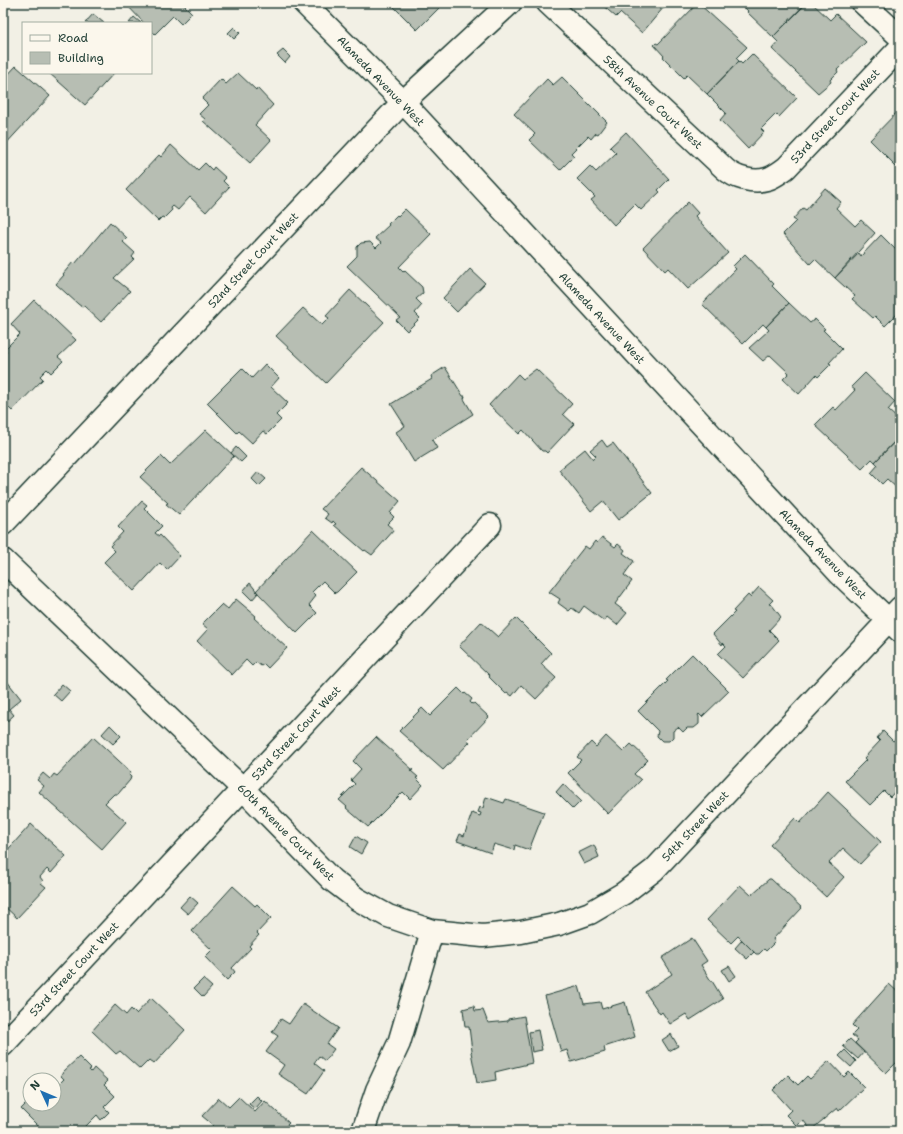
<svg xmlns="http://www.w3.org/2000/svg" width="903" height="1134" viewBox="0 0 903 1134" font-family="'Shantell Sans',sans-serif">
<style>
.building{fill:#b7beb3;stroke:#1f3d34}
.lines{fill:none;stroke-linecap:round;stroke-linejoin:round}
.street-casing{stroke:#1f3d34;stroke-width:25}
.secondary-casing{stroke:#1f3d34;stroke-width:25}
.street{stroke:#fbf7ec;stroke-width:22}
.secondary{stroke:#fbf7ec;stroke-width:22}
.labels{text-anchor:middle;stroke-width:4;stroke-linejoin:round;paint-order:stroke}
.street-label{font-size:11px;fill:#1f3d34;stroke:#fbf7ec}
</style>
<rect width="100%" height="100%" fill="#f2f0e5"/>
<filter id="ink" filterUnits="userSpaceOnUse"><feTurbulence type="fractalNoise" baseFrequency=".025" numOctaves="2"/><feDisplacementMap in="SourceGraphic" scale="8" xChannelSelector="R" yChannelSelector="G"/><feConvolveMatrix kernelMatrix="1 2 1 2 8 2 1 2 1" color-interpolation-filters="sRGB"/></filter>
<g filter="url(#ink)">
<path class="building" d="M 125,3 L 186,3 L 184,5 L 192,13 L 181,24 L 173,16 L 155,34 L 151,30 L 151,23 L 144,23 Z
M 390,3 L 444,3 L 417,30 Z
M 600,3 L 662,3 L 661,4 L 664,7 L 642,33 L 620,13 L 616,17 Z
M 698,3 L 747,47 L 736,58 L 739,61 L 707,94 L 687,75 L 684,78 L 663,57 L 664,56 L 654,45 L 656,43 L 658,44 Z
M 740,3 L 801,3 L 804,6 L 773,37 L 747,12 L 748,11 Z
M 806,3 L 812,3 L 830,20 L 836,14 L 866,42 L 837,70 L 838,72 L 830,80 L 831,82 L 818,93 L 772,49 L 778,42 L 773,37 Z
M 93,14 L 104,23 L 85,23 Z
M 134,17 L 141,23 L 129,23 Z
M 234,27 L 240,33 L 234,39 L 228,33 Z
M 283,50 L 290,57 L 285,63 L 277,55 Z
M 752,54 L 797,98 L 779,117 L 776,114 L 761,129 L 764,132 L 748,149 L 720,120 L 726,113 L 707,94 L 739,61 L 742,64 Z
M 16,66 L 50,96 L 3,147 L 3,80 Z
M 49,73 L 114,73 L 85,105 Z
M 238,73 L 256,90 L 257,88 L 273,105 L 255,125 L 271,140 L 250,163 L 203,121 L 205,119 L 199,114 L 208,105 L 202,99 L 221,79 L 226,84 Z
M 562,77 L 607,122 L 598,134 L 596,133 L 591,139 L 588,136 L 571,153 L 574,156 L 560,170 L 529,140 L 535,134 L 514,114 L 547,79 L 553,85 Z
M 900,109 L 900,172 L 892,164 L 893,163 L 870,140 Z
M 626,132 L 669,179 L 658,190 L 660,192 L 641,210 L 635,204 L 614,225 L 591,200 L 595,197 L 577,179 L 590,166 L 596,172 L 616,153 L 610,147 Z
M 171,145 L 198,170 L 205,163 L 212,170 L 214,167 L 226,178 L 223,181 L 229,187 L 206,212 L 190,197 L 178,210 L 173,206 L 171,208 L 172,210 L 164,218 L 162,217 L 158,221 L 126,190 L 159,155 L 161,157 Z
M 825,188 L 841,202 L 836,208 L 855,226 L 861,220 L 875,233 L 835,278 L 815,259 L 810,264 L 783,234 L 796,221 L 793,219 L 803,208 L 806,210 Z
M 688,202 L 698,213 L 695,216 L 728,253 L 688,289 L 668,268 L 665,271 L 643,248 Z
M 405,209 L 431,234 L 399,267 L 404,272 L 405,271 L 422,287 L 423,293 L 416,299 L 422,305 L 415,313 L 420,318 L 407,331 L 396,320 L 400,317 L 347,266 L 357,256 L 357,247 L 361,243 L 370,242 L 376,248 L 381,243 L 375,238 L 389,225 L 388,224 L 397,215 L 398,216 Z
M 110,222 L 127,238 L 123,242 L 135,253 L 132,257 L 134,259 L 114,278 L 130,291 L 101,322 L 84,306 L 82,307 L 78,304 L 56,284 L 64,275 L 63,274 L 73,262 L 75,264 Z
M 881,235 L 900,254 L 900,311 L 885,326 L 875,316 L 873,318 L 852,299 L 855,296 L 835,278 L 859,253 L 861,256 Z
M 745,254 L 774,284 L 772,286 L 789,303 L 766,327 L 763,324 L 743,344 L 702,304 L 736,269 L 733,266 Z
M 470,269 L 485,283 L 457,312 L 443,298 Z
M 350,290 L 384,322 L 326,383 L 276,336 L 303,308 L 322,325 L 329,318 L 326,316 Z
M 34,300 L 76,340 L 58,357 L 63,361 L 51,373 L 47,369 L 40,376 L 43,379 L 12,411 L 3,402 L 3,356 L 7,351 L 5,349 L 20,334 L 11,324 Z
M 789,303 L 810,323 L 815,319 L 825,329 L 823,330 L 842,349 L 829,363 L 831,364 L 818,377 L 816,375 L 799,394 L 783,379 L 789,373 L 770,355 L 763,361 L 749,348 L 769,330 L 766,327 Z
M 265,364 L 279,378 L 271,387 L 288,403 L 276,415 L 281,420 L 267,434 L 263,431 L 252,443 L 239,431 L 237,433 L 207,403 L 242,368 L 252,378 Z
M 445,367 L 463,396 L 465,396 L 464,399 L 473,414 L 432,440 L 437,448 L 414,462 L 396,432 L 405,426 L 391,404 L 432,379 L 431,376 Z
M 536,369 L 572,404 L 563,414 L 574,424 L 547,453 L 545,451 L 542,451 L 523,430 L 519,434 L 489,405 L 518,374 L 523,379 Z
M 865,373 L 895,402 L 888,410 L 900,421 L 900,436 L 875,462 L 872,459 L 862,469 L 815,425 L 833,407 L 836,410 L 855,390 L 851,387 Z
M 206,430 L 234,456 L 179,515 L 166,504 L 168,503 L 140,477 L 161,456 L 170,465 Z
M 900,436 L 900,491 L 887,479 L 882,484 L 871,473 L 878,465 L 875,462 Z
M 602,440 L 607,447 L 613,443 L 652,493 L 618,520 L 603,501 L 591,511 L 559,470 L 585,449 L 593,459 L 596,456 L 590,450 Z
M 236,447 L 246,457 L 241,462 L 231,453 Z
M 361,467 L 400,501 L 390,513 L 394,517 L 387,524 L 394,530 L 372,555 L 365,550 L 364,551 L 334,525 L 336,524 L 333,521 L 332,523 L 325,518 L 328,514 L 321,509 Z
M 258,472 L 266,479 L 259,486 L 252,479 Z
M 142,501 L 147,505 L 144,508 L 162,526 L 155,533 L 159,536 L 160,535 L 180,556 L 167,570 L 160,563 L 134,591 L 104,562 L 115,551 L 110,546 L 123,532 L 118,527 Z
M 313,530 L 357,572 L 337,592 L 335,593 L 323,581 L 312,592 L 316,596 L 309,605 L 317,613 L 297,633 L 256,591 Z
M 602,537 L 615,547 L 618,544 L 625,550 L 623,553 L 634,561 L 624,575 L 632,581 L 615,604 L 627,613 L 617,625 L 607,617 L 604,621 L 584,606 L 579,613 L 572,608 L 569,611 L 558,603 L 560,599 L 549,592 L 585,546 L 589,549 L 595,541 L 597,543 Z
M 250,583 L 258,593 L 252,600 L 243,591 Z
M 759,587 L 773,600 L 769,604 L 772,605 L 781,617 L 769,630 L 779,640 L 743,678 L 718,654 L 726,646 L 723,643 L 722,645 L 713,634 L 735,612 L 733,611 L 748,595 L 750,597 Z
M 236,599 L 256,616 L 254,618 L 287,648 L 268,668 L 264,664 L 261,666 L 256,662 L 252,666 L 246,660 L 232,675 L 197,641 L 208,629 L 202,624 L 222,604 L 228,609 Z
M 516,618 L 551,653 L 541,664 L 556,678 L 536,699 L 521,685 L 512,696 L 507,692 L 506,694 L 489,677 L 490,676 L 459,646 L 481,622 L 498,637 Z
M 692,654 L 729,691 L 702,717 L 699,714 L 698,715 L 699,717 L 699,724 L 694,728 L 687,728 L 683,732 L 678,727 L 673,731 L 673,737 L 669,741 L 662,741 L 657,736 L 658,731 L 638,711 L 668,681 L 666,680 Z
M 3,676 L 21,699 L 9,709 L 14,715 L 3,725 Z
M 62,684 L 70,691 L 61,701 L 53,694 Z
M 458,688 L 464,694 L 465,693 L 472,699 L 470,702 L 472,704 L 474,703 L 489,717 L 467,740 L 470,742 L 443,770 L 399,731 L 422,708 L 430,716 Z
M 110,725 L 121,736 L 113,744 L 102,734 Z
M 883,731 L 893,741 L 898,737 L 900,739 L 900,786 L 890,797 L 884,791 L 870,805 L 845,781 L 866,760 L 864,758 L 880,741 L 877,738 Z
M 606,736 L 623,752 L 631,744 L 648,760 L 634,774 L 641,780 L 608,814 L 568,773 L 581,760 L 577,757 L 591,742 L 596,747 Z
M 93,737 L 131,772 L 129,775 L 131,777 L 130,780 L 118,794 L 114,794 L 105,803 L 126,822 L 102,849 L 39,792 L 44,786 L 37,780 L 43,773 L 50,779 L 54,774 L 57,776 Z
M 376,737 L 413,770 L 411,771 L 418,777 L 416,778 L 423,785 L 410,799 L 403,792 L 368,827 L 346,808 L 347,807 L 339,800 L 355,784 L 351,780 L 361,769 L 353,761 Z
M 563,784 L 581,801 L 573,809 L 556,792 Z
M 828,792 L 881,842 L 860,864 L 843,848 L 829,863 L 844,877 L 826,897 L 770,845 L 795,818 L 800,823 Z
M 486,797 L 504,803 L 506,799 L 544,812 L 529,850 L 515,845 L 514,850 L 494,844 L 491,853 L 457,841 L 460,834 L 464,836 L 472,813 L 480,816 L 481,813 L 478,812 L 480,807 L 483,808 Z
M 31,824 L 66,856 L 51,873 L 47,869 L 40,877 L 43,881 L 41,883 L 46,887 L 17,918 L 3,905 L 3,855 Z
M 356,836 L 367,843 L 361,854 L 350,847 Z
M 594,845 L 599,857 L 584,864 L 578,853 Z
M 769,879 L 771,879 L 802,908 L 773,939 L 775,942 L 766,951 L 764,949 L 759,954 L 756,954 L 738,936 L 731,943 L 707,920 L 740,885 L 751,895 Z
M 233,886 L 255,906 L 257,904 L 271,918 L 257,933 L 259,935 L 249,946 L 251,948 L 232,968 L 235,972 L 227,980 L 205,957 L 212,950 L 192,931 Z
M 190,896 L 198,903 L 188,914 L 180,907 Z
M 692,938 L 707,961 L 701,965 L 711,981 L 712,981 L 723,999 L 690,1020 L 686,1014 L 670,1024 L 662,1012 L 660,1014 L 645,992 L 672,974 L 662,958 Z
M 742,940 L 754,952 L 747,959 L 735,948 Z
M 729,966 L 736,976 L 729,981 L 722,970 Z
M 203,979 L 212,987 L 203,997 L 194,988 Z
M 889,984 L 900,994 L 900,1059 L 886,1073 L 855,1043 L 858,1040 L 852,1035 L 857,1030 L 852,1025 Z
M 579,986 L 584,1004 L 600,1002 L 602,1009 L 625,1002 L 635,1037 L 604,1047 L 605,1052 L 571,1062 L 567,1050 L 561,1052 L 545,996 Z
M 151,998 L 185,1030 L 154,1064 L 149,1060 L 140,1069 L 120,1051 L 116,1054 L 92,1031 L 115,1005 L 126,1015 L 131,1009 L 136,1014 Z
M 303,1004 L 338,1028 L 327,1044 L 334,1049 L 325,1061 L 319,1056 L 314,1063 L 324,1071 L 308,1094 L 278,1074 L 284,1065 L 266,1052 L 278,1036 L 272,1032 L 281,1019 L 289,1024 Z
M 474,1006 L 475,1011 L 483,1010 L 488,1023 L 508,1021 L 508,1019 L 524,1016 L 532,1063 L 495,1072 L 496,1080 L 477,1083 L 471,1052 L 472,1051 L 469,1027 L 465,1027 L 463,1009 Z
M 538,1030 L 542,1050 L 532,1052 L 529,1032 Z
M 671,1034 L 678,1046 L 669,1051 L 662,1040 Z
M 850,1039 L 864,1052 L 858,1059 L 843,1046 Z
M 845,1050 L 856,1061 L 851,1067 L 839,1056 Z
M 79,1057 L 91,1069 L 89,1070 L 91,1072 L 94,1068 L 108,1081 L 104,1085 L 115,1096 L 104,1107 L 109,1112 L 101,1120 L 97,1115 L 81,1131 L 43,1131 L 21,1109 L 30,1100 L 30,1104 L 54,1104 L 54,1089 L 64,1079 L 61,1076 L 63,1072 Z
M 829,1061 L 844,1077 L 849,1072 L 864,1087 L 839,1111 L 837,1108 L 811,1130 L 803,1120 L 797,1126 L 786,1115 L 791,1110 L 773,1090 L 788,1075 L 798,1085 L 807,1076 L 810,1079 Z
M 257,1096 L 262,1101 L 255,1109 L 249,1104 Z
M 239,1097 L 255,1112 L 265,1101 L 289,1123 L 281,1131 L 207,1131 L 213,1125 L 202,1116 L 219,1098 L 229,1107 Z
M 762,1127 L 765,1131 L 756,1131 Z"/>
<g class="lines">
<g class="street-casing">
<path id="street" d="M 548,3 L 725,169 C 735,178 753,183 767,179 C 774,177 780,172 786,168 L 900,48
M 863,3 L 900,37
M 3,524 L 403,102 L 510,3
M 3,560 L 243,789 L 332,880 L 357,899 L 388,916 L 432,931 L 483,936 L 521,932 L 559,924 L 590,913 L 624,893 L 654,870 L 900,608
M 3,1045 L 490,525
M 363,1131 L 377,1090 L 399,1043 L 432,931"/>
</g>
<g class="secondary-casing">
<path id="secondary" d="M 304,3 L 403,102 L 840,574 L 900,631"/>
</g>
<use href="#street" class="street"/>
<use href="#secondary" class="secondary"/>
</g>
</g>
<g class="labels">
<g class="street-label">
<text transform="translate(381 81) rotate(46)" y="4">Alameda Avenue West</text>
<text transform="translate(653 102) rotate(43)" y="4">58th Avenue Court West</text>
<text transform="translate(835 116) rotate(-47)" y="4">53rd Street Court West</text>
<text transform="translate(253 260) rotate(-47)" y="4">52nd Street Court West</text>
<text transform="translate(602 318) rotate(47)" y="4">Alameda Avenue West</text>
<text transform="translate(823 554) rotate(46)" y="4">Alameda Avenue West</text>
<text transform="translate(296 733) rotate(-47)" y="4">53rd Street Court West</text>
<text transform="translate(695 826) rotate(-47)" y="4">54th Street West</text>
<text transform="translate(286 832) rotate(45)" y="4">60th Avenue Court West</text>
<text transform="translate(74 969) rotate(-47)" y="4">53rd Street Court West</text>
</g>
</g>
<rect width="903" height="1134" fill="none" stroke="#fbf7ec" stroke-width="16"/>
<rect x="8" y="8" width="887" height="1118" fill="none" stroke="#1f3d34" stroke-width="1.5" filter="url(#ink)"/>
<rect x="22" y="22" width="130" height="52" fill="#fbf7ec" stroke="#a3ada2"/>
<rect x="30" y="35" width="20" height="6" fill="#fbf7ec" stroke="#a3ada2"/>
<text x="58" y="42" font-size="12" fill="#1f3d34">Road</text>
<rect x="30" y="52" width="20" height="12" fill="#b7beb3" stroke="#a3ada2"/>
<text x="58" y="62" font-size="12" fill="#1f3d34">Building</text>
<g transform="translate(42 1092) rotate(314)"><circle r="19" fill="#fbf7ec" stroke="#a3ada2"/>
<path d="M0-3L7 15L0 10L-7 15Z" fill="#1f6fb2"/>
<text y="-6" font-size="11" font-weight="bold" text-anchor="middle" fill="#1f3d34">N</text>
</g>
</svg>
